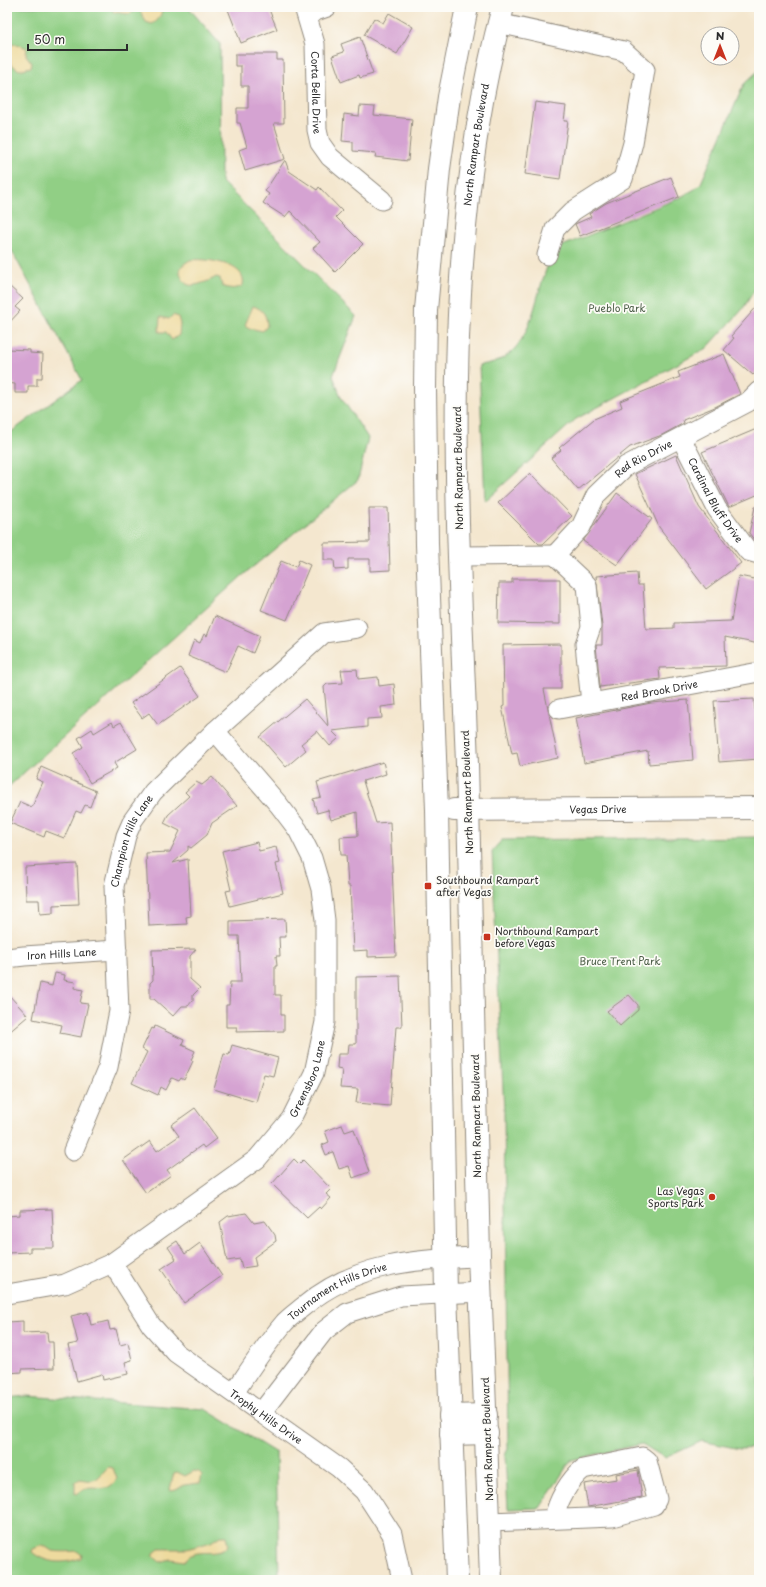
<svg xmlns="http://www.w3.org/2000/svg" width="766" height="1587" viewBox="0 0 766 1587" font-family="'Playpen Sans',sans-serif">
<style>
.green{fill:#91cf85;stroke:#5e7d58}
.sand{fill:#eeda9e;stroke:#8c8264}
.building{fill:#d5a3d2}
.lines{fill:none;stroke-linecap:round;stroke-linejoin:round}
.minor-casing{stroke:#90897d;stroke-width:21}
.major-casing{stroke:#90897d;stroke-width:24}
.minor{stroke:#fff;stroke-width:19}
.major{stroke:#fff;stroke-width:22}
.poi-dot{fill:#c8321e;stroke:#fdfcf7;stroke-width:1.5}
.labels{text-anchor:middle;stroke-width:3.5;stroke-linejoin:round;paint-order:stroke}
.street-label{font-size:10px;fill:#2b2b2b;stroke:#fdfcf7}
.park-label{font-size:10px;fill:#4a5c46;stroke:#fdfcf7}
.poi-label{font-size:10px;fill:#2b2b2b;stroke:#fdfcf7;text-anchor:start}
</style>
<rect width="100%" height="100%" fill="#fdfcf7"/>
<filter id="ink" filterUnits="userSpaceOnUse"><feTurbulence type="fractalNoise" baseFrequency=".025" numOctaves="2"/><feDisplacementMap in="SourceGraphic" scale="8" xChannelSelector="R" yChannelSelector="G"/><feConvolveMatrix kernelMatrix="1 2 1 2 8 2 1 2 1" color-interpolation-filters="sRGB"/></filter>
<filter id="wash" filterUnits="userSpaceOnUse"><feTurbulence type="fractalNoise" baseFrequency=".012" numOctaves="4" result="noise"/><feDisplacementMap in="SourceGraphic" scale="16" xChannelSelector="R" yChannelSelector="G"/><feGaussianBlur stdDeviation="0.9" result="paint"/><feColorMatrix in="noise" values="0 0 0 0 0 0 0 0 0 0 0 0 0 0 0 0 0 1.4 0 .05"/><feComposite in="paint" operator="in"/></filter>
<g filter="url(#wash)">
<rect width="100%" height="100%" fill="#f4e7cf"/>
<path class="green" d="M 7,7 L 188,7 L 220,44 L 221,181 L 356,316 L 333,376 L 341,397 L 368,438 L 358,480 L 242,576 L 7,788 L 7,435 L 82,380 L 7,242 Z
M 759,70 L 759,283 L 742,310 L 707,348 L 576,419 L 485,501 L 479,365 C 527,361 531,316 543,279 C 547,267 550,255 560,247 L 679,198 L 695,189 L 701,183 L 744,84 Z
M 759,837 L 759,1448 L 740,1449 L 702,1441 L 665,1458 L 642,1444 L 571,1460 L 540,1508 L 508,1509 L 505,1455 L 508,1449 L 504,1112 L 492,851 L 502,840 Z
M 26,1396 L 205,1409 L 276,1453 L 279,1580 L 7,1580 L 7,1398 Z"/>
<path class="sand" d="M 113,7 L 162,7 C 162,14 159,21 152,24 L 146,22 L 139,9 L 129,14 L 113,12 Z
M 16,44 L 27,48 L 26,55 L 32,63 L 31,67 L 19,70 L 7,61 L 7,45 Z
M 190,260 C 204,258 248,263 243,285 C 237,290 229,289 222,286 L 220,278 L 216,277 C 212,280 194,287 189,285 C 185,284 184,281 182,278 C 177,269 182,265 190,260 Z
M 253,306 C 263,309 267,316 267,326 L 263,331 L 249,328 L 245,325 Z
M 173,315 L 178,317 L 180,324 L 179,335 L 172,340 L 166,332 L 159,332 L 160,317 L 169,319 Z
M 108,1467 L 113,1468 L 117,1479 C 104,1498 93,1480 77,1494 L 75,1493 L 75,1482 L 80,1479 C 98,1483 97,1478 108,1467 Z
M 194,1471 L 199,1472 L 202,1475 L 200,1483 L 184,1485 L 176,1490 L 171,1491 L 170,1489 L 174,1473 L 177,1472 L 185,1476 Z
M 220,1536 L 226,1536 L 228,1544 C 222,1557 205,1550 194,1554 C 189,1555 187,1559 184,1561 L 171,1559 L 160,1562 L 154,1557 L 154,1553 L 159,1549 L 187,1549 L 211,1542 Z
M 43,1545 L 52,1551 C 60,1552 68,1552 77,1551 L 82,1555 L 81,1558 C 65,1564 46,1564 32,1552 L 33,1549 Z"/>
<g id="blocks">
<path class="building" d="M 227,7 L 268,7 L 277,29 L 241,43 Z
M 389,13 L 413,27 L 397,54 L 364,35 L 374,18 L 383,23 Z
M 360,37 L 373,74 L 360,78 L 359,75 L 341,82 L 332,56 L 344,52 L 341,44 Z
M 235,54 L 277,54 L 277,60 L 283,60 L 284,123 L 274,123 L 285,159 L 245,171 L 239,150 L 247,147 L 240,123 L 237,123 L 237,108 L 248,108 L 248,86 L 241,86 L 241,66 L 235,66 Z
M 535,102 L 566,106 L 564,121 L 568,121 L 560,179 L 525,174 Z
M 360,106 L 375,107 L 374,115 L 412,119 L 408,161 L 375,157 L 376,153 L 353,151 L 353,142 L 342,141 L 344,114 L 359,116 Z
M 285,160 L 289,171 L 317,190 L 319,187 L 342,211 L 336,217 L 363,244 L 335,272 L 313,248 L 320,242 L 290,211 L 285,217 L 263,203 L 269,194 L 265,191 Z
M 671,177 L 679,197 L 580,236 L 575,224 L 591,217 L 589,214 L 606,203 Z
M 7,284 L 23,299 L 15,307 L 20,311 L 7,325 Z
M 759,304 L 759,369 L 753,375 L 724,350 L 734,338 L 731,336 Z
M 7,349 L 30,350 L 30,353 L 43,354 L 42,378 L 37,378 L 37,386 L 28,386 L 28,393 L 15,393 L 15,384 L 7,383 Z
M 724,354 L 740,394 L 715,407 L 683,420 L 684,423 L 662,435 L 630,447 L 578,490 L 551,458 L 561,450 L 559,448 L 594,419 L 622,407 L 620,401 L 680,377 L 678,372 Z
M 759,428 L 759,494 L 729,507 L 702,452 Z
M 676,455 L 699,507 L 741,563 L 706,589 L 659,527 L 635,474 Z
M 530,473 L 572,516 L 543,544 L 539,544 L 498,503 Z
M 617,493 L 652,519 L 617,565 L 583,541 Z
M 755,507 L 759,507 L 759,543 L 755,541 L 749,533 Z
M 369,508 L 388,508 L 390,570 L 370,571 L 370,559 L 348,559 L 348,569 L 335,570 L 334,560 L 324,560 L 324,543 L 370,542 Z
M 299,560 L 310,565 L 287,620 L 261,610 L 281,561 L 296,567 Z
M 637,573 L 638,585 L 643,585 L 646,629 L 674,628 L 674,623 L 731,621 L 739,576 L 759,580 L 759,644 L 725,637 L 726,666 L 659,668 L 660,679 L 600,687 L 596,645 L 602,645 L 602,626 L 596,576 Z
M 512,579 L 560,579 L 560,624 L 498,623 L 499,583 L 512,583 Z
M 215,616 L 260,636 L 253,653 L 238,646 L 226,672 L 188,656 L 194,640 L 200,643 L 204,634 L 207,636 Z
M 561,644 L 561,689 L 544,689 L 558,758 L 520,766 L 517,753 L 512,754 L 502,707 L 504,706 L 503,645 Z
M 180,668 L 200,696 L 158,725 L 149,713 L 142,718 L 131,703 Z
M 357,669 L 358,679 L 378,677 L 379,686 L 394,684 L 396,705 L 381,707 L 382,718 L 367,719 L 367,727 L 332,731 L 339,738 L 330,746 L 317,731 L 301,744 L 306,750 L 286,767 L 260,737 L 305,699 L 328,726 L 324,687 L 327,684 L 343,683 L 341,670 Z
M 754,699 L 755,710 L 759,710 L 759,759 L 719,762 L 714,701 Z
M 688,700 L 693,760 L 649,764 L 648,751 L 584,763 L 576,718 L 651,703 Z
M 112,722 L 114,726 L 121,722 L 137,749 L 114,763 L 117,768 L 90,783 L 73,753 L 83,747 L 78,738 L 92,729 L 94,733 Z
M 383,762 L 386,774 L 363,781 L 376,823 L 390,822 L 396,956 L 368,957 L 368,950 L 353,951 L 350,886 L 348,886 L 346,855 L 341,855 L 340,837 L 358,836 L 357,812 L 331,820 L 328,810 L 317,813 L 313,799 L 321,797 L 317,782 Z
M 41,767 L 96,791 L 90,807 L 85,805 L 81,813 L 76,811 L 64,838 L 46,831 L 44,837 L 10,823 L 20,802 L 32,807 L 43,782 L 36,779 Z
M 212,777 L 237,806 L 212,823 L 207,835 L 191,848 L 188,846 L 188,850 L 173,863 L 188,859 L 191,916 L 186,917 L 187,924 L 149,926 L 146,853 L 170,852 L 180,831 L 164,823 L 168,815 L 189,796 L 185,792 L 196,782 L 202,785 Z
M 257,842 L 259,851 L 276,847 L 280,863 L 276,864 L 283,893 L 230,906 L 226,891 L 231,890 L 222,851 Z
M 77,864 L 79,904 L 53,905 L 53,913 L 40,914 L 39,900 L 26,900 L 25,867 Z
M 285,919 L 286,937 L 279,937 L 280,956 L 276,956 L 277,966 L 275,966 L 275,995 L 281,995 L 281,1015 L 284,1015 L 284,1031 L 236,1032 L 237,1027 L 226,1027 L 226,1005 L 229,1005 L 230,982 L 241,982 L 239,936 L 230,936 L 230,921 Z
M 196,949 L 190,956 L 190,979 L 200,988 L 193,995 L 193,1000 L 188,1006 L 182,1006 L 173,1016 L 154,999 L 150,999 L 150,983 L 153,980 L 152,950 Z
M 55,973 L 65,975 L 64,980 L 75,982 L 74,988 L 83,990 L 80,1003 L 88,1004 L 81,1037 L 60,1033 L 62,1025 L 33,1019 L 40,983 L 52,986 Z
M 400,976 L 402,1027 L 396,1027 L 390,1106 L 356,1103 L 358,1089 L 340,1088 L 342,1069 L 337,1068 L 338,1054 L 348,1054 L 349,1044 L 356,1044 L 356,977 Z
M 7,993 L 28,1016 L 7,1034 Z
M 629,995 L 638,1005 L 638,1010 L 620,1026 L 607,1011 Z
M 155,1026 L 184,1040 L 182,1045 L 195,1051 L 191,1060 L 193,1061 L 184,1080 L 181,1078 L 179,1081 L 172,1078 L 166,1090 L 161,1087 L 158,1095 L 132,1083 L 147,1052 L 142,1049 L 152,1028 L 154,1029 Z
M 232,1045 L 278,1058 L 273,1076 L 264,1074 L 256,1102 L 214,1089 L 224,1054 L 229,1055 Z
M 195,1108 L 217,1138 L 204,1148 L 202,1145 L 167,1170 L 171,1175 L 146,1193 L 123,1160 L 150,1141 L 157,1151 L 179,1136 L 171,1125 Z
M 342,1125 L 345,1132 L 354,1129 L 369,1172 L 353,1178 L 349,1166 L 339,1169 L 333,1152 L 326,1155 L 322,1145 L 329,1142 L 325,1131 Z
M 294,1159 L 299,1164 L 303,1160 L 331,1189 L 326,1194 L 331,1198 L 321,1209 L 319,1207 L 307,1218 L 272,1184 Z
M 52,1209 L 54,1248 L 30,1248 L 30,1252 L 7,1253 L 7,1216 L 20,1215 L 20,1210 Z
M 246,1213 L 254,1223 L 265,1221 L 275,1235 L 276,1241 L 254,1257 L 256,1266 L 242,1268 L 240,1259 L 227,1261 L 220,1222 L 228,1216 Z
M 177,1241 L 185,1254 L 200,1243 L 222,1276 L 184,1303 L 161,1269 L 176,1259 L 168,1247 Z
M 88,1312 L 91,1325 L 108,1321 L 110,1330 L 116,1329 L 120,1345 L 128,1343 L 132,1360 L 125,1362 L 128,1374 L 103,1380 L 102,1374 L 77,1381 L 68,1345 L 78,1343 L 71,1316 Z
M 23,1321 L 23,1333 L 47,1332 L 48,1342 L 53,1342 L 54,1368 L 22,1369 L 22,1372 L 7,1373 L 7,1322 Z
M 638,1470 L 642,1497 L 588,1507 L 584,1484 L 617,1479 L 616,1474 Z"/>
</g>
</g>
<g filter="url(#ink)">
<use href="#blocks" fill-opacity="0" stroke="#90897d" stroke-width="1"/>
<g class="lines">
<g class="minor-casing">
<g id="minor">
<path id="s1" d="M 304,7 L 315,44 L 317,130 L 320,143 L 330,157 L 382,200"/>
<path d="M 307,14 L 327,7"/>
<path d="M 498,23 L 624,51 L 645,70 L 633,143 L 623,179 L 573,211 L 555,229 L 547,255"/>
<path id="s2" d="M 681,438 L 717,509 L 748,551 L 759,554"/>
<path id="s3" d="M 555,555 L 581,527 L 596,495 L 626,466 L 748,402 L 759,391"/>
<path d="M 555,555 L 587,585 L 591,627 L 585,644 L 591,703"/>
<path d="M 460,556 L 555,555"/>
<path id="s4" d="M 559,709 L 759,672"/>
<path id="s5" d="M 7,958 L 24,956 L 117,950"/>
<path id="s6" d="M 73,1151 L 108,1067 L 119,1011 L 114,886 L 126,836 L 133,820 L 153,792 L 215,731 L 324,633 L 357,628"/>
<path id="s7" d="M 112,1263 L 151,1325 L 176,1353 L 339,1468 L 364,1491 L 392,1534 L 402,1580"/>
<path id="s8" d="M 7,1294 L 65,1284 L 112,1263 L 257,1159 L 291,1119 L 314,1073 L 325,1022 L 325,920 L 321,889 L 312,858 L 298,830 L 279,805 L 215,731"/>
<path id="s9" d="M 234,1393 C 250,1369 266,1344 285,1322 C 291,1316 298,1311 304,1306 C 355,1263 416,1259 479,1257"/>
<path d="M 261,1413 L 324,1331 L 347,1313 L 401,1296 L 481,1292"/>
<path d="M 489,1522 L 612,1517 L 654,1505 L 657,1499 L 647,1461 L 642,1457 L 583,1469 C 569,1480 557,1502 554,1519"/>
</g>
</g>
<g class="major-casing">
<g id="major">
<path id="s10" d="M 454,810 L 759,808"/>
<path d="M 450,1416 L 486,1415"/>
<path d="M 451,1434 L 487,1433"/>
<path d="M 457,1580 L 446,1293 L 437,810 L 427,544 L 425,388 L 426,310 L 439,169 L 449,97 L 467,7"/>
<path id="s11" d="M 491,1580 C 488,1472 483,1363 479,1255 C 474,1092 472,928 467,764 C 458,512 437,254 503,7"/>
</g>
</g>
<use href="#minor" class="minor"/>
<use href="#major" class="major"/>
</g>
</g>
<g class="poi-dot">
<rect x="424" y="882" width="8" height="8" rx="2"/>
<rect x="483" y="933" width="8" height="8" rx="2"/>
<circle cx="712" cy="1197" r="4"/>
</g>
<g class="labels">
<g class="street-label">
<text dy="4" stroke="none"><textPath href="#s1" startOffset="87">Corta Bella Drive</textPath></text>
<text dy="4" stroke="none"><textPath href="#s11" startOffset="1437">North Rampart Boulevard</textPath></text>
<text dy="4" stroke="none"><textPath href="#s3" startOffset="134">Red Rio Drive</textPath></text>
<text transform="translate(458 468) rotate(-91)" y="4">North Rampart Boulevard</text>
<text dy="4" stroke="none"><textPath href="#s2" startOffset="71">Cardinal Bluff Drive</textPath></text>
<text dy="4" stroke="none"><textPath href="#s4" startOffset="102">Red Brook Drive</textPath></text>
<text transform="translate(467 792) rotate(-92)" y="4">North Rampart Boulevard</text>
<text dy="4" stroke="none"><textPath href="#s10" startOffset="144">Vegas Drive</textPath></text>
<text dy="4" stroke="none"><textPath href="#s6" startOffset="322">Champion Hills Lane</textPath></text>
<text dy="4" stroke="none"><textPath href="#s5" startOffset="55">Iron Hills Lane</textPath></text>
<text dy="4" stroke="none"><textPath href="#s8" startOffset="385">Greensboro Lane</textPath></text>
<text transform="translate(476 1116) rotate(-91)" y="4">North Rampart Boulevard</text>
<text dy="4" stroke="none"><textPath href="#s9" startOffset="149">Tournament Hills Drive</textPath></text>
<text dy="4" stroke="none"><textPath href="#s7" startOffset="221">Trophy Hills Drive</textPath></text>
<text transform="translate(487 1439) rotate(-92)" y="4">North Rampart Boulevard</text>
</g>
<g class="park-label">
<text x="617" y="312">Pueblo Park</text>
<text x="620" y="965">Bruce Trent Park</text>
</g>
<g class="poi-label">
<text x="436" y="884">Southbound Rampart<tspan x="436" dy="12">after Vegas</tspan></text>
<text x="495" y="935">Northbound Rampart<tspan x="495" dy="12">before Vegas</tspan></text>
<text x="704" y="1195" text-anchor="end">Las Vegas<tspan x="704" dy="12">Sports Park</tspan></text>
</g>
</g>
<rect width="766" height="1587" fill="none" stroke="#fdfcf7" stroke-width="24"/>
<g transform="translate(720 46)"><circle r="19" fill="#fdfcf7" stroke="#a9a8a5"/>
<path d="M0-3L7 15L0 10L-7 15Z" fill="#c8321e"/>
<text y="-6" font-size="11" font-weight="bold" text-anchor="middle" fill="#2b2b2b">N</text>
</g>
<path d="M28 44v6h99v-6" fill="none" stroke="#2b2b2b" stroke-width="2"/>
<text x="34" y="44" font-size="12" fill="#2b2b2b" stroke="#fdfcf7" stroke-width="3" paint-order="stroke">50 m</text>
</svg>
